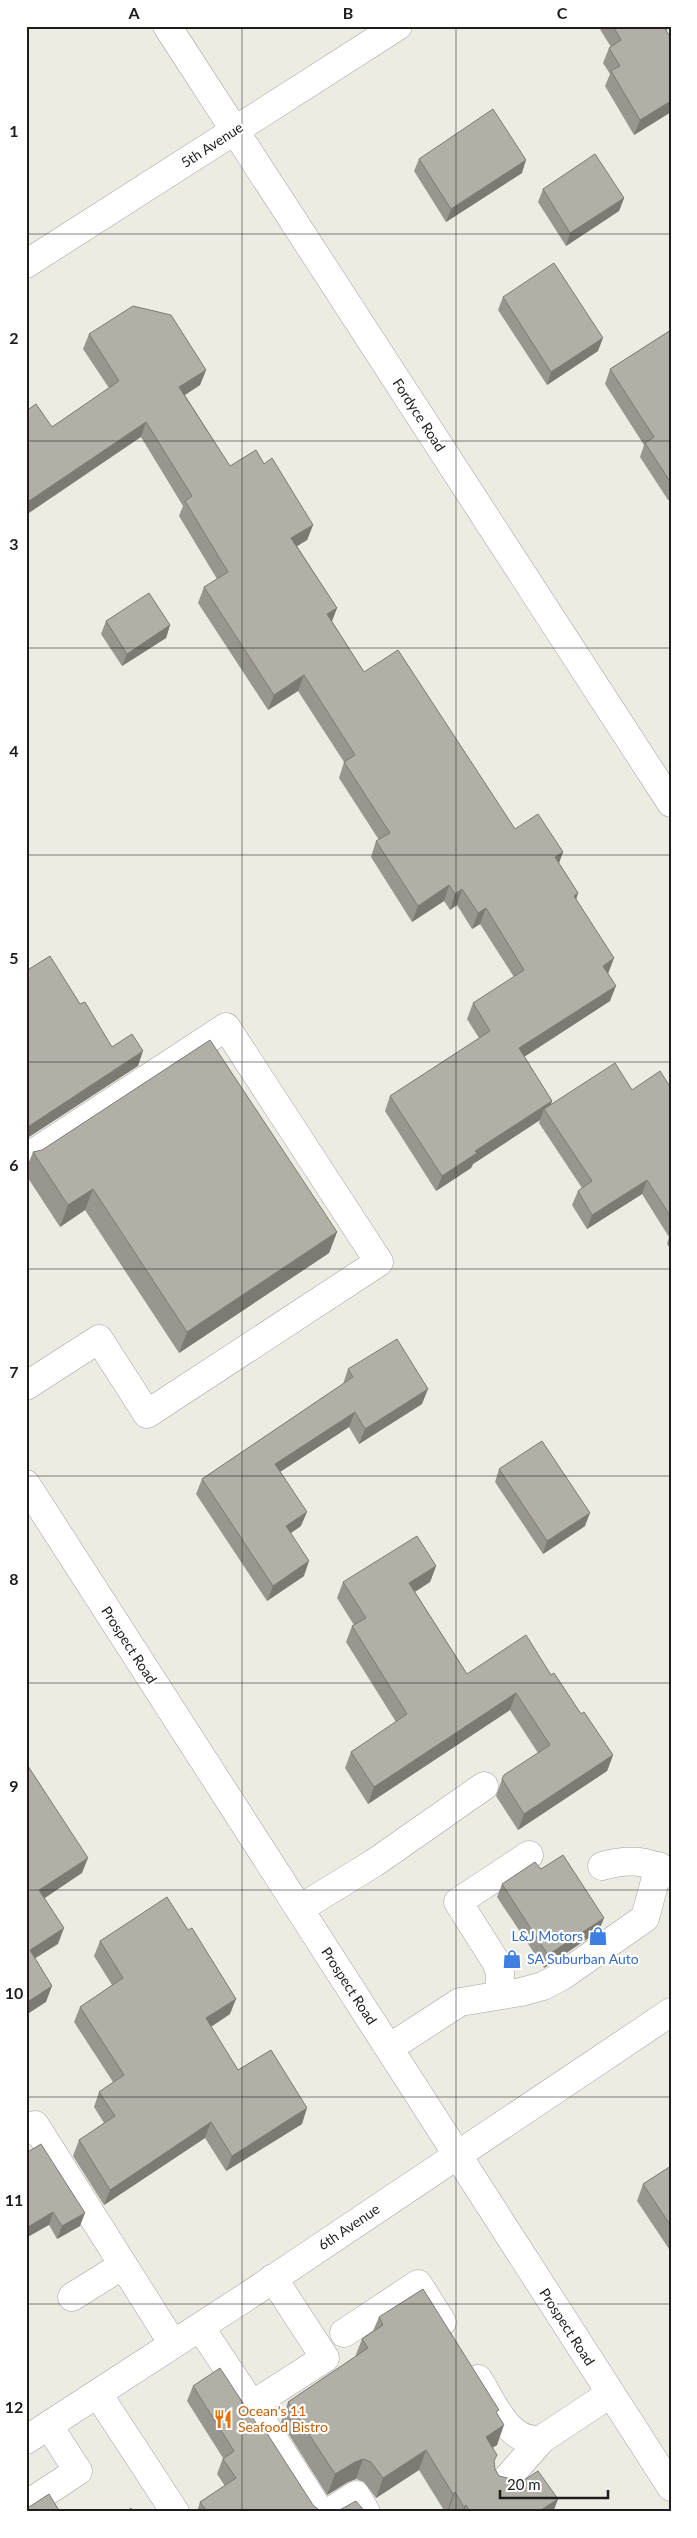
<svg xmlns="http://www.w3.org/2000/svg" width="697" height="2538" viewBox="0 0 697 2538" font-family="Lato,sans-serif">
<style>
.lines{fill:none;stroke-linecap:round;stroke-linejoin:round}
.minor-casing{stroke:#a1a1a1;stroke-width:29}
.minor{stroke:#fff;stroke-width:28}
.wall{fill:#99968f}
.shaded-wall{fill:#7d7a74}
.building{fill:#b2afa6;stroke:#7d7a74}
.grid{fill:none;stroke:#1d1d1d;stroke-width:1;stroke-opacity:0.55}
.labels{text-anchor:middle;stroke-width:4.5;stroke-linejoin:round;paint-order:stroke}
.street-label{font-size:14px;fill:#1d1d1d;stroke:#fff}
.shop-label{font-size:14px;fill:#366cbe;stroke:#fff;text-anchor:end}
.food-label{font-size:14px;fill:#c56008;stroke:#fff;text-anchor:start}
.neatline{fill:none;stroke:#1d1d1d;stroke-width:2}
.grid-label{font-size:16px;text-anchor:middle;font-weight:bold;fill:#1d1d1d}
</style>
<rect width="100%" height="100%" fill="#edece3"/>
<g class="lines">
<g class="minor-casing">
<path id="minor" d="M 167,26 L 671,803
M 26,264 L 398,26
M 26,1158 L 226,1027 L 379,1262 L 147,1414 L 99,1339 L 26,1386
M 26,1484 L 671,2487
M 602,1866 C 628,1859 647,1859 671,1874
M 299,1909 L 374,1863 L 484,1786
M 499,1995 L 500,1973 L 496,1962 L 458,1902 L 529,1855
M 389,2048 L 460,2002 L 521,1992 L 543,1986 L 562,1976 L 645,1918 L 659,1866
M 26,2131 L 35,2125 L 173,2344
M 72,2297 L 123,2265
M 200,2327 L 252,2405 L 325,2358 L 273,2278
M 344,2333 L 418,2284 L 442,2322
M 478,2379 C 493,2402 509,2446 542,2439 L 610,2394
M 98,2394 L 175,2512
M 252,2405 L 320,2512
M 26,2440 L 249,2295 L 671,2012
M 502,2484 L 542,2439
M 26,2505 L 78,2471 L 49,2426
M 329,2512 L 356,2495 L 366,2512"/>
</g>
<use href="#minor" class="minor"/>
</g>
<path class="wall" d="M 598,26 L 671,26 L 666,30 L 671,38 L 671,112 L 634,135 L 605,86 L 610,74 L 603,63 L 609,48 L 611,47 Z
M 419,159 L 522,173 L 446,222 L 414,171 Z
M 543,189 L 624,198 L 619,211 L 566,246 L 538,202 Z
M 503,297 L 598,351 L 547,385 L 498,310 Z
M 671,330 L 671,498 L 668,500 L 640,457 L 644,445 L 605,384 L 610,369 Z
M 89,334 L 206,370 L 200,385 L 185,395 L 230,466 L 264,464 L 313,525 L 307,540 L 297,546 L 337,608 L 332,621 L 364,672 L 515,829 L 563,852 L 559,863 L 578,893 L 576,900 L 608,974 L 610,1001 L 524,1057 L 552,1101 L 551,1105 L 632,1090 L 671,1088 L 671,1250 L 667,1244 L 669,1237 L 642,1194 L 587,1229 L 572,1205 L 578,1191 L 582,1188 L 539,1123 L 540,1120 L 473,1164 L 471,1168 L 436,1191 L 385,1111 L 390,1096 L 479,1038 L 467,1019 L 473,1003 L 514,977 L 480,924 L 472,929 L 457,905 L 450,910 L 444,901 L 412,922 L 371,857 L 376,841 L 379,840 L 339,778 L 344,762 L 298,691 L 268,710 L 198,603 L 204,587 L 217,579 L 179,516 L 183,506 L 141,437 L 52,427 L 109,388 L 83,349 Z
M 106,621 L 170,625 L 166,638 L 122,666 L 101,634 Z
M 33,1152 L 337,1232 L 329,1253 L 179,1353 L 85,1210 L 60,1227 L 26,1175 L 26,1169 Z
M 348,1369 L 422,1404 L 359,1444 L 349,1427 L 280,1472 L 301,1526 L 291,1533 L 304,1576 L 267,1601 L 196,1494 L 202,1479 L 343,1384 Z
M 499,1469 L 585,1526 L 543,1554 L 495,1482 Z
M 436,1566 L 430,1582 L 415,1592 L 467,1674 L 551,1675 L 613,1755 L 607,1771 L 518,1830 L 496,1796 L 502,1779 L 538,1753 L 510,1710 L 368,1804 L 345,1768 L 351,1752 L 396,1722 L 346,1642 L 352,1626 L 354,1625 L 337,1598 L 343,1582 Z
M 502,1884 L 599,1931 L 544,1968 L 497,1897 Z
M 100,1941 L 230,2014 L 211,2027 L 238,2070 L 302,2124 L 226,2171 L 205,2138 L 104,2205 L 73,2156 L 79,2140 L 104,2123 L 94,2107 L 99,2092 L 113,2082 L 74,2022 L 80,2007 L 112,1985 L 94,1956 Z
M 26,2153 L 80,2226 L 57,2239 L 49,2225 Z
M 671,2166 L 671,2252 L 637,2201 L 643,2184 Z
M 379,2317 L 498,2415 L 497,2445 L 492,2448 L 495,2469 L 499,2476 L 515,2486 L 558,2499 L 553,2512 L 445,2512 L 419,2470 L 376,2498 L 364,2482 L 356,2479 L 348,2482 L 327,2495 L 281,2422 L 288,2402 L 355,2357 L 362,2339 L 373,2331 Z
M 193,2386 L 258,2426 L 313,2505 L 319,2510 L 334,2512 L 197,2512 L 200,2502 L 225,2486 L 217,2474 L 223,2458 L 187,2401 Z"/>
<path class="shaded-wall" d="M 659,26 L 671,26 L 671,27 L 655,37 Z
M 671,101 L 671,112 L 634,135 L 640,120 Z
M 526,160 L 522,173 L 446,222 L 451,209 Z
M 624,198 L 619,211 L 566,246 L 570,233 Z
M 603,338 L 598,351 L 547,385 L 551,372 Z
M 206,370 L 200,385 L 174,402 L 179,387 Z
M 146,422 L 141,437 L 26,515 L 26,503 Z
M 671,491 L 671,498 L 668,500 Z
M 313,525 L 307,540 L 286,553 L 291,538 Z
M 337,608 L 331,623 L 327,614 Z
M 170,625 L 166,638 L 122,666 L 127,654 Z
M 304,675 L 298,691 L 268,710 L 274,695 Z
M 563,852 L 557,868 L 555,857 Z
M 449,885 L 444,901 L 412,922 L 418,906 Z
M 462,889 L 457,905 L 450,910 L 455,894 Z
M 578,893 L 573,909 L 574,896 Z
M 486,908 L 480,924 L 472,929 L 478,913 Z
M 614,958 L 608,974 L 603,966 Z
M 616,986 L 610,1001 L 513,1064 L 519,1048 Z
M 143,1051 L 138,1066 L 26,1139 L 26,1128 Z
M 552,1101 L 547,1113 L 544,1109 L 540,1120 L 473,1164 L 471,1168 L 436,1191 L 442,1176 L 475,1151 Z
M 647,1180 L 642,1194 L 587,1229 L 592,1215 Z
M 93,1189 L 85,1210 L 60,1227 L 68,1205 Z
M 337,1232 L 329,1253 L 179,1353 L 187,1332 Z
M 428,1389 L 422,1404 L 359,1444 L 365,1429 Z
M 355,1412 L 349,1427 L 269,1479 L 275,1464 Z
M 307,1512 L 301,1526 L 280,1540 L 286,1526 Z
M 590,1513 L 585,1526 L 543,1554 L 547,1541 Z
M 309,1561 L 304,1576 L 267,1601 L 273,1586 Z
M 436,1566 L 430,1582 L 403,1599 L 409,1583 Z
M 516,1693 L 510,1710 L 368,1804 L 374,1787 Z
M 613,1755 L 607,1771 L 518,1830 L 524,1814 Z
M 88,1858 L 82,1873 L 33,1906 L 39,1890 Z
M 604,1918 L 599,1931 L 544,1968 L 548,1955 Z
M 64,1928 L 58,1944 L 26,1964 L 30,1950 Z
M 52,1986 L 46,2002 L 26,2015 L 26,2003 Z
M 236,1999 L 230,2014 L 200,2034 L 206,2018 Z
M 307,2108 L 302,2124 L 226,2171 L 232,2156 Z
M 211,2122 L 205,2138 L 104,2205 L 110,2190 Z
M 53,2212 L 49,2225 L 26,2238 L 26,2228 Z
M 85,2213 L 80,2226 L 57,2239 L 62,2226 Z
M 504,2425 L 497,2445 L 478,2457 L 486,2437 Z
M 426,2450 L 419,2470 L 376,2498 L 383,2478 Z
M 363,2459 L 356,2479 L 348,2482 L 327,2495 L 335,2474 L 355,2462 Z
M 455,2492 L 448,2512 L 447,2512 L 453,2494 Z
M 558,2499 L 553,2512 L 538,2512 Z
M 466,2505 L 464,2512 L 462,2512 L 464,2507 Z"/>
<path class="building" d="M 613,26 L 663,26 L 671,38 L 671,101 L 640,120 L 611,71 L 620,66 L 609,48 L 621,40 Z
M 493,109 L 526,160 L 451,209 L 419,159 Z
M 595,154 L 624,198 L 570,233 L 543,189 Z
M 554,263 L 603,338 L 551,372 L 503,297 Z
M 133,306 L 171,315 L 206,370 L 179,387 L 230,466 L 256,450 L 264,464 L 272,458 L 313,525 L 291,538 L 337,608 L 327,614 L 364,672 L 398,650 L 515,829 L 538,814 L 563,852 L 555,857 L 578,893 L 574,896 L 614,958 L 603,966 L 616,986 L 519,1048 L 552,1101 L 475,1151 L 477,1153 L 442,1176 L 390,1096 L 490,1031 L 473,1003 L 524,970 L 486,908 L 478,913 L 462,889 L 455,894 L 449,885 L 418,906 L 376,841 L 390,833 L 344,762 L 355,755 L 304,675 L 274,695 L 204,587 L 228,572 L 185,501 L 192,496 L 146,422 L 26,503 L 26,411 L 36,404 L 52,427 L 119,381 L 89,334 Z
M 671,330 L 671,483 L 645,443 L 654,437 L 610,369 Z
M 149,593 L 170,625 L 127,654 L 106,621 Z
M 50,956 L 80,1004 L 85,1002 L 112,1047 L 132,1034 L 143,1051 L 26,1128 L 26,971 Z
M 210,1040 L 337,1232 L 187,1332 L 93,1189 L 68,1205 L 33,1152 L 42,1150 Z
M 615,1063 L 632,1090 L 660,1071 L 671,1088 L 671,1217 L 647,1180 L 592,1215 L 578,1191 L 592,1181 L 544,1109 Z
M 397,1339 L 428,1389 L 365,1429 L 355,1412 L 275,1464 L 307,1512 L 286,1526 L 309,1561 L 273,1586 L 202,1479 L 353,1377 L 348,1369 Z
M 542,1441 L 590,1513 L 547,1541 L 499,1469 Z
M 417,1536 L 436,1566 L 409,1583 L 467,1674 L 526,1635 L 551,1675 L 554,1673 L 581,1714 L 584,1712 L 613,1755 L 524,1814 L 502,1779 L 504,1775 L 550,1745 L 516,1693 L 374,1787 L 351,1752 L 407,1714 L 352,1626 L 366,1618 L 343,1582 Z
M 26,1763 L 88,1858 L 39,1890 L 64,1928 L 30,1950 L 52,1986 L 26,2003 Z
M 563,1855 L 604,1918 L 548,1955 L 502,1884 L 535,1862 L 541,1869 Z
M 167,1897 L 188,1930 L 192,1928 L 236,1999 L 206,2018 L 238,2070 L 271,2050 L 307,2108 L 232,2156 L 211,2122 L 110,2190 L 79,2140 L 115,2116 L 99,2092 L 124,2075 L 80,2007 L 123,1978 L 100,1941 Z
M 41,2144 L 85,2213 L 62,2226 L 53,2212 L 26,2228 L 26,2153 Z
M 671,2166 L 671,2226 L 643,2184 Z
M 423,2289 L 499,2410 L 496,2412 L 504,2425 L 486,2437 L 497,2455 L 494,2461 L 495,2469 L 499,2476 L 511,2479 L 515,2486 L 538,2471 L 558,2499 L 538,2512 L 470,2512 L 466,2505 L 464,2507 L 455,2492 L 453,2494 L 426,2450 L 383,2478 L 371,2462 L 363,2459 L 355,2462 L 335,2474 L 288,2402 L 368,2348 L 362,2339 L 383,2325 L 379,2317 Z
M 220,2368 L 258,2426 L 261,2424 L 313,2505 L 319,2510 L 334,2512 L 207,2512 L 200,2502 L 236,2478 L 223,2459 L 234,2451 L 193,2386 Z
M 49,2494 L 60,2512 L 26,2512 L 26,2509 Z
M 356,2501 L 365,2512 L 336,2512 Z
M 131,2508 L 133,2512 L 126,2512 Z"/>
<path class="grid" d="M 242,26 L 242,2512M 456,26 L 456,2512M 26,234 L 671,234M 26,441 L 671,441M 26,648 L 671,648M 26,855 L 671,855M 26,1062 L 671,1062M 26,1269 L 671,1269M 26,1476 L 671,1476M 26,1683 L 671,1683M 26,1890 L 671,1890M 26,2097 L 671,2097M 26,2304 L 671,2304"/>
<defs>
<g id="shop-bare" transform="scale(1.5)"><path d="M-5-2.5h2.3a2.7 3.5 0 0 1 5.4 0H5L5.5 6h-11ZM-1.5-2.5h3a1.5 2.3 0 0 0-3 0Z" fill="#3f7fe0" stroke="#fff" stroke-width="2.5" paint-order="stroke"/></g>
<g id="restaurant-bare" transform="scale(1.5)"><path d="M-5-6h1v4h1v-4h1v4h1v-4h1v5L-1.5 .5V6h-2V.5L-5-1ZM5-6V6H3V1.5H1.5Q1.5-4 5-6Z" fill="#e8710a" stroke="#fff" stroke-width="2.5" paint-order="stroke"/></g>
</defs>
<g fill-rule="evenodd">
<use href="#shop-bare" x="598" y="1936"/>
<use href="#shop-bare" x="512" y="1959"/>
<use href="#restaurant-bare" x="223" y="2419"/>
</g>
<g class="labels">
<g class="street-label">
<text transform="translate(212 145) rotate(-33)" y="5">5th Avenue</text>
<text transform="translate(419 415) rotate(57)" y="5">Fordyce Road</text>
<text transform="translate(129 1645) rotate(57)" y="5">Prospect Road</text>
<text transform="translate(349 1986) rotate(57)" y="5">Prospect Road</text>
<text transform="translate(349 2227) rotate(-34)" y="5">6th Avenue</text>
<text transform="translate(567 2327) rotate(57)" y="5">Prospect Road</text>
</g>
<g class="shop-label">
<text x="583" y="1941">L&amp;J Motors</text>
<text x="527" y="1964" text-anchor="start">SA Suburban Auto</text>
</g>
<g class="food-label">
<text x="238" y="2416">Ocean's 11<tspan x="238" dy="16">Seafood Bistro</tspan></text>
</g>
</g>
<rect width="697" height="2538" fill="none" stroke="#ffffff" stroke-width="55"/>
<path d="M500 2490v8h108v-8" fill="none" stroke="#1d1d1d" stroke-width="2.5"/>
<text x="507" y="2490" font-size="15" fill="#1d1d1d" stroke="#ffffff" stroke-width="4" paint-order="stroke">20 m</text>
<rect x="28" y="28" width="642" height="2482" class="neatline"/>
<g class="grid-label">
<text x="134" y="19">A</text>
<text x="348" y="19">B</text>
<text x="562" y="19">C</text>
<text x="14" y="137">1</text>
<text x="14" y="344">2</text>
<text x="14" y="550">3</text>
<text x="14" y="757">4</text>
<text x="14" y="964">5</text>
<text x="14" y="1171">6</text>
<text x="14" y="1378">7</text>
<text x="14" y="1585">8</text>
<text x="14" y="1792">9</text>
<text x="14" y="1999">10</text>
<text x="14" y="2206">11</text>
<text x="14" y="2413">12</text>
</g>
</svg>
